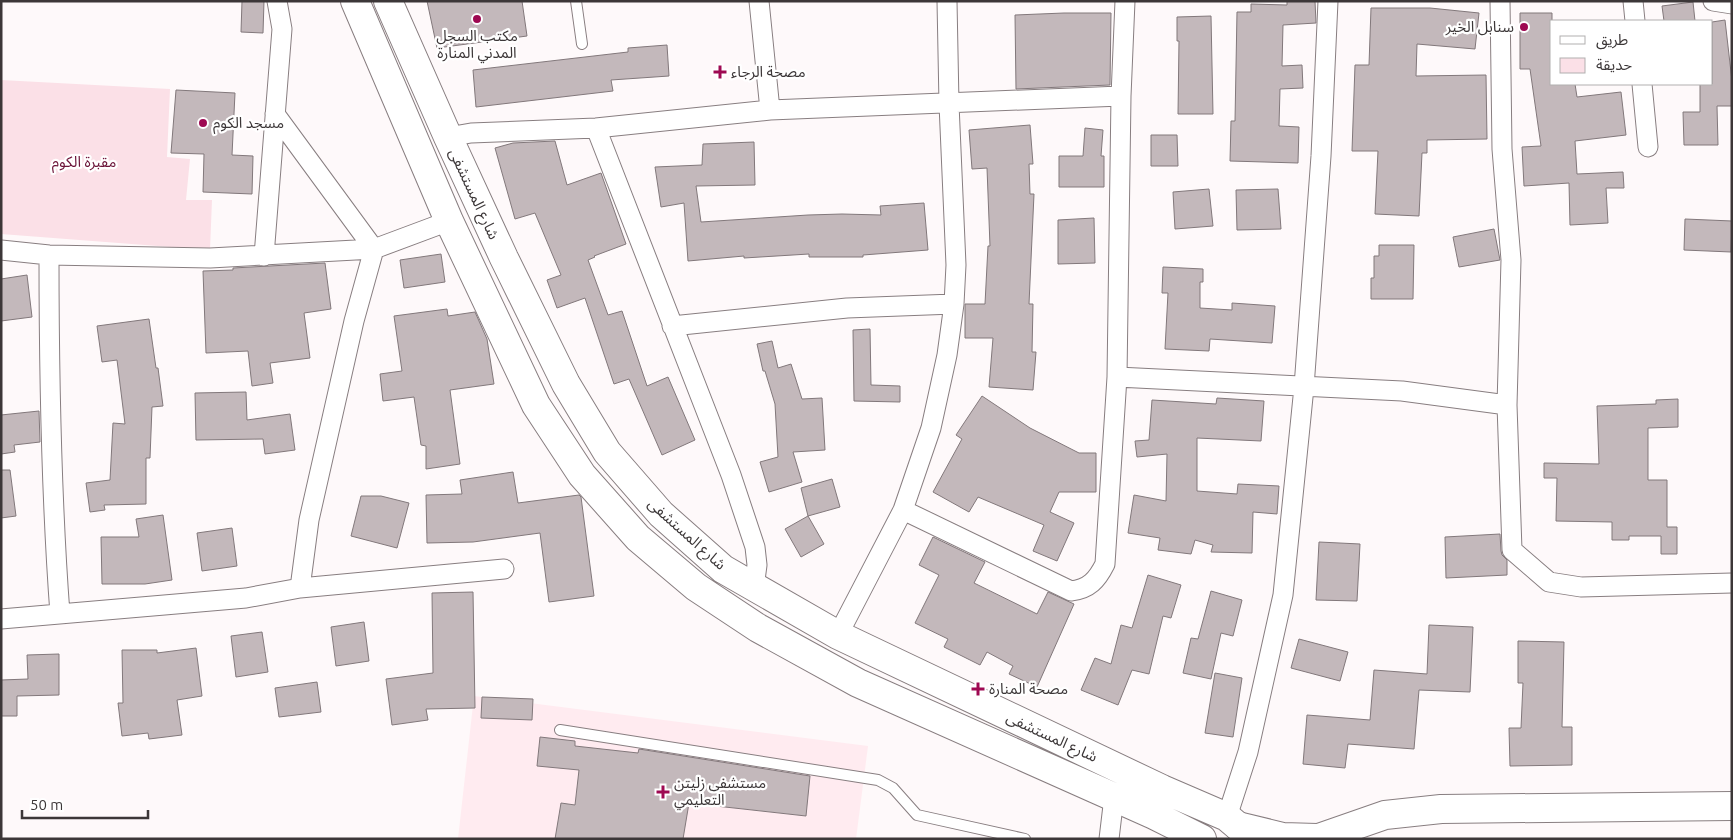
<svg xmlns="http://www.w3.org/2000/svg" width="1733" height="840" viewBox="0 0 1733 840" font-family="Ubuntu,'Noto Sans Arabic',sans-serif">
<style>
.built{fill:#ffebf0}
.green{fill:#fbe0e7}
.building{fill:#c3b8bb;stroke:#82787b}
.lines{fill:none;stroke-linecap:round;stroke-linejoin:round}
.lane-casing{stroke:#887e80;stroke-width:12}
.street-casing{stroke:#887e80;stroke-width:21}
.secondary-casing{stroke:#887e80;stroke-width:30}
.primary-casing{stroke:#887e80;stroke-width:30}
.lane{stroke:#fff;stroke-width:10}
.street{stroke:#fff;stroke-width:19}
.secondary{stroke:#fff;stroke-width:28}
.primary{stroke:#fff;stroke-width:28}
.poi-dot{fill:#9e0952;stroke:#fff;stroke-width:2}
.labels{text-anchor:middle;stroke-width:4.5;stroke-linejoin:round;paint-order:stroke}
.poi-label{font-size:15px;fill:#3c3738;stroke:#fff;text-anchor:start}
.park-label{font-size:15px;fill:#6b1338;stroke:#fff}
.street-label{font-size:15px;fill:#3c3738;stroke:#fff}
</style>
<rect width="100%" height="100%" fill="#fef9fa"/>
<path class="built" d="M 474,696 L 868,746 L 856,839 L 458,839 Z"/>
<path class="green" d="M 1,80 L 170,89 L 167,157 L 190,159 L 186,200 L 212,200 L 210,250 L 1,234 Z"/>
<path class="building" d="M 242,1 L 264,1 L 263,33 L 241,32 Z
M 427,1 L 522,1 L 527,36 L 437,48 Z
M 1287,1 L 1315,1 L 1316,23 L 1283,25 L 1282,66 L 1302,65 L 1303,88 L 1280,89 L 1279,126 L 1299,127 L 1298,163 L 1230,161 L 1231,121 L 1235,121 L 1237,12 L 1251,12 L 1251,4 L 1287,5 Z
M 1693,2 L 1695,21 L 1664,21 L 1662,6 Z
M 1371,8 L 1430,8 L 1479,13 L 1475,49 L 1417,44 L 1416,76 L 1486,75 L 1487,139 L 1427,140 L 1427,153 L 1422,153 L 1419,216 L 1375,214 L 1378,151 L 1352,151 L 1355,65 L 1369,65 Z
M 1064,13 L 1111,13 L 1110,85 L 1016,89 L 1015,15 Z
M 1520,13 L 1552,13 L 1552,84 L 1575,84 L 1577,97 L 1621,92 L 1626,135 L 1575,141 L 1577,174 L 1623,172 L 1624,188 L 1606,188 L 1608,223 L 1570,225 L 1569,183 L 1524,186 L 1522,147 L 1541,146 L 1530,69 L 1520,69 Z
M 1211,16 L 1213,114 L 1178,114 L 1179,41 L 1177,41 L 1177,17 Z
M 1725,20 L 1732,81 L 1732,106 L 1717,106 L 1718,145 L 1684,145 L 1683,112 L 1700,112 L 1700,84 L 1712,84 L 1712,22 Z
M 667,45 L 669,76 L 611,80 L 613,91 L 476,107 L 473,70 L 628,52 L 628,48 Z
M 176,90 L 235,93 L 232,155 L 253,156 L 252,194 L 203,192 L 204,154 L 171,153 Z
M 1030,125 L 1033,164 L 1029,164 L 1030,194 L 1034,194 L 1029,304 L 1033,304 L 1032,352 L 1036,352 L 1033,390 L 989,387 L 993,338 L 965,338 L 965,304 L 985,304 L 988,246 L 990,246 L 987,168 L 972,169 L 969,130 Z
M 1085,128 L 1103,130 L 1101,156 L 1104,156 L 1104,187 L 1059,187 L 1059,156 L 1083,156 Z
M 1151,135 L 1177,135 L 1178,166 L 1151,166 Z
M 555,141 L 567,185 L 601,173 L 626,244 L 594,256 L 595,257 L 588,260 L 608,315 L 622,311 L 647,386 L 668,377 L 695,440 L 662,455 L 629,379 L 614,384 L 585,298 L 557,308 L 547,280 L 561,275 L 535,213 L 515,219 L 495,148 L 513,143 Z
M 754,142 L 755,185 L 696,186 L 701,222 L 808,215 L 842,214 L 881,215 L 880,206 L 924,203 L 928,250 L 863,255 L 863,257 L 809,257 L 809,254 L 744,258 L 744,256 L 688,261 L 684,203 L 661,207 L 655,167 L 702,165 L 703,144 Z
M 1209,189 L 1213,226 L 1175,229 L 1173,192 Z
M 1278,189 L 1281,229 L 1237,230 L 1236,190 Z
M 1094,218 L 1095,263 L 1058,264 L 1058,220 Z
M 1685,219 L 1732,221 L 1731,252 L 1684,250 Z
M 1494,229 L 1500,260 L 1459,267 L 1453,237 Z
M 1379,245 L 1414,245 L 1413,299 L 1371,299 L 1371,278 L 1374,278 L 1374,256 L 1379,256 Z
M 441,254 L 445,282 L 404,288 L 400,260 Z
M 325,263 L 331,309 L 304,313 L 310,358 L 270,363 L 273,383 L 252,386 L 248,351 L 206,353 L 203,271 L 233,270 L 233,268 Z
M 1163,267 L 1203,269 L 1203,282 L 1200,282 L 1200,308 L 1232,310 L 1232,303 L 1275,306 L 1272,343 L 1210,339 L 1209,351 L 1165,349 L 1168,293 L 1162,293 Z
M 27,275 L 32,317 L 1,321 L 1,279 Z
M 447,309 L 448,316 L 475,312 L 487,339 L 494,384 L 450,390 L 460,464 L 426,469 L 426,446 L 421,445 L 414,397 L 383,401 L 380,374 L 402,371 L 394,316 Z
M 149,319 L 156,368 L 158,368 L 163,406 L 152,407 L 150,458 L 146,458 L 146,504 L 104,505 L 105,510 L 90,512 L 86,483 L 110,480 L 113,423 L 125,424 L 117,360 L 102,362 L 97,326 Z
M 870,329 L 871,385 L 900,386 L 900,402 L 854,401 L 853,330 Z
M 772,341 L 778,368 L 791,364 L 802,399 L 822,398 L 825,450 L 793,452 L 802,482 L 769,492 L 760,462 L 778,457 L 775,404 L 765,371 L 763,371 L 757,344 Z
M 246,392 L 247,420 L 290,414 L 295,450 L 265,454 L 263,439 L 196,440 L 195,393 Z
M 982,396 L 1030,428 L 1079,453 L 1096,453 L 1096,492 L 1059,492 L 1050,512 L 1074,523 L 1057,561 L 1033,551 L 1044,525 L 978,497 L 969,512 L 933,492 L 962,439 L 956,435 Z
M 1217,398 L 1264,401 L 1261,441 L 1197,438 L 1197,491 L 1237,494 L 1238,484 L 1279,486 L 1277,514 L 1253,512 L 1252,553 L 1211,552 L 1213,545 L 1195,540 L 1191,554 L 1158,550 L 1160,538 L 1128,533 L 1134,495 L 1166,501 L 1167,454 L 1137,457 L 1135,441 L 1149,440 L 1152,400 L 1216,404 Z
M 1678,399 L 1678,427 L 1648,428 L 1648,480 L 1667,480 L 1667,527 L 1677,527 L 1677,554 L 1661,554 L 1661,536 L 1629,536 L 1629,540 L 1612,540 L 1612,522 L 1556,521 L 1557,478 L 1544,478 L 1544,463 L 1599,464 L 1597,406 L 1656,404 L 1656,400 Z
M 39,411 L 40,442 L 14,445 L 15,452 L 1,454 L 1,415 Z
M 1,470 L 10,470 L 16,516 L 1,518 Z
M 513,472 L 518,503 L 579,495 L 581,497 L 594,596 L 549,602 L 540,533 L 473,542 L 427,543 L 426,495 L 462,494 L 460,480 Z
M 832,479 L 840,507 L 808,516 L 801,488 Z
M 361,496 L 381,496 L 409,503 L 397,548 L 351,536 Z
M 163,515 L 172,580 L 145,584 L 102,584 L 101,537 L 139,537 L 136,519 Z
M 808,516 L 824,544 L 801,557 L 785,529 Z
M 232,528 L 237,566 L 202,571 L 197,533 Z
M 1500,534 L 1501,551 L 1502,555 L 1507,560 L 1507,575 L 1446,578 L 1445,537 Z
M 933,537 L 985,562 L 974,583 L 1037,614 L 1048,592 L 1074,604 L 1037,687 L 1009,674 L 1013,666 L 987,652 L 980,665 L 944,647 L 948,639 L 915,623 L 939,575 L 919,565 Z
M 1319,542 L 1360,544 L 1357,601 L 1316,600 Z
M 1148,575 L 1181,585 L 1171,618 L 1163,616 L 1149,674 L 1132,670 L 1118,705 L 1081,690 L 1095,658 L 1111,664 L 1121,625 L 1132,628 Z
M 1211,591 L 1242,600 L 1233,636 L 1221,633 L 1211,679 L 1183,673 L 1191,638 L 1198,639 Z
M 473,592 L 475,708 L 426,709 L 428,720 L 392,725 L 386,679 L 433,673 L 432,593 Z
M 364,622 L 369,661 L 336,666 L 331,627 Z
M 1429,625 L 1473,627 L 1470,692 L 1419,690 L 1414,749 L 1348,744 L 1345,768 L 1303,764 L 1307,715 L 1370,720 L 1374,670 L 1427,674 Z
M 262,632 L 268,672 L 236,677 L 231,636 Z
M 1299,639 L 1348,652 L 1340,681 L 1291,668 Z
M 1518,641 L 1564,642 L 1562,727 L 1572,727 L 1572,765 L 1510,766 L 1509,728 L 1521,728 L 1523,683 L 1518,683 Z
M 196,648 L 202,696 L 177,700 L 182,735 L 149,739 L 148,733 L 122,736 L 118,703 L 123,703 L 122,650 L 157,650 L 157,653 Z
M 59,654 L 59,695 L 17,696 L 17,716 L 1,716 L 1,680 L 28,679 L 27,655 Z
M 1215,673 L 1242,678 L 1233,737 L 1205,733 Z
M 317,682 L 321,712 L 279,717 L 275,688 Z
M 482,697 L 533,699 L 532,720 L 481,718 Z
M 540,737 L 575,741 L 575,746 L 638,753 L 639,749 L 810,776 L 806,816 L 689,803 L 683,839 L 555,839 L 561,803 L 575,805 L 579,770 L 537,766 Z"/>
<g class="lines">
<g class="lane-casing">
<path id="lane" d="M 576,1 L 582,44
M 560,730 L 878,780 L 893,788 L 917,815 L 1025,839"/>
</g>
<g class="street-casing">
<path id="street" d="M 759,1 L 770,110
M 1500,1 L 1502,149 L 1511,260 L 1507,405 L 1512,550 L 1549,582 L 1581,587 L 1732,583
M 1633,1 L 1635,21
M 1713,1 L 1732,4
M 1642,84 L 1648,147
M 275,114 L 374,249 L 354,321 L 309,520 L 300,588
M 596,128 L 731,475 L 755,547 L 757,565 L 755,580 L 757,589
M 448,137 L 471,133 L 596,128 L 770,110 L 1121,96
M 1,250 L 49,255 L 210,258 L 374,249 L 449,221
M 49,255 C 49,375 51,495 60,614
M 264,256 L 282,29 L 277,1
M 672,326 L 847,308 L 954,304
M 1117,377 L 1402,391 L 1507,405
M 903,510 L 1071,591 C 1089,589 1097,580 1105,564 L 1117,377 L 1121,96 L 1125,1
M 1,619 L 246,598 L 300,588 L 504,569
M 838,635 L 903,510 L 931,428 L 947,355 L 954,304 L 956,265 L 949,104 L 947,1
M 1227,817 L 1248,752 L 1283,595 L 1304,387 L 1321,156 L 1328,1
M 1109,839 L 1114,797"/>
</g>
<g class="secondary-casing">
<path id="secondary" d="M 1238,826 L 1283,837 L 1317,838
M 1316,839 L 1385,815 L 1441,809 L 1732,806"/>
</g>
<g class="primary-casing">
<path id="primary" d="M 355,1 L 449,221 L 536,405 L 582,475 L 638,538 L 696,587 L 758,628 L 858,683 L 1154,815 L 1202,839
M 388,1 L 448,137 L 504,258 L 566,384 L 607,452 L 661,514 L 723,569 L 838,635 L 1162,789 L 1227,817 L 1253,839"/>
</g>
<use href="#lane" class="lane"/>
<use href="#street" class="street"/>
<use href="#secondary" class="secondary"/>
<use href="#primary" class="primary"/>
</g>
<g class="poi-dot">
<circle cx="477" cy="19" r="5"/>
<circle cx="1524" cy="27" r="5"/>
<path d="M717.5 64.5h5v5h5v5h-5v5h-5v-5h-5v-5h5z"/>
<circle cx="203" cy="123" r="5"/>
<path d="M975.5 681.5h5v5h5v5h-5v5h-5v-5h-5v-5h5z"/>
<path d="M660.5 784.5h5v5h5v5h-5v5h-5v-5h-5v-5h5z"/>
</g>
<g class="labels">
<g class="poi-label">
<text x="1514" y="32" text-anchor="end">سنابل الخير</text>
<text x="477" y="41" text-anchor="middle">مكتب السجل<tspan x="477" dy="17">المدني المنارة</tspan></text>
<text x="731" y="77">مصحة الرجاء</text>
<text x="213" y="128">مسجد الكوم</text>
<text x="989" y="694">مصحة المنارة</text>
<text x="674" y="788">مستشفى زليتن<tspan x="674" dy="17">التعليمي</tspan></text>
</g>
<g class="park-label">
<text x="84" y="167">مقبرة الكوم</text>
</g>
<g class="street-label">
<text transform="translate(474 194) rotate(65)" y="5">شارع المستشفى</text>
<text transform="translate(687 534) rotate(42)" y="5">شارع المستشفى</text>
<text transform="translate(1052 737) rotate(25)" y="5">شارع المستشفى</text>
</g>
</g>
<rect width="1733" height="840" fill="none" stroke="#3c3738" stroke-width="5"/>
<rect x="1550" y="20" width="162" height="65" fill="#ffffff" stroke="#b1afaf"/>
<rect x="1560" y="36" width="25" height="8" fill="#ffffff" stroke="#b1afaf"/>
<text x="1596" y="45" font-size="15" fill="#3c3738">طريق</text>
<rect x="1560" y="58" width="25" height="15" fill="#fbe0e7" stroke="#b1afaf"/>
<text x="1596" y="70" font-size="15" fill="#3c3738">حديقة</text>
<path d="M22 810v8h126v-8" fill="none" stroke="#3c3738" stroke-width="2.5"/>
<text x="30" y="810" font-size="15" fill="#3c3738" stroke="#ffffff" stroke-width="4" paint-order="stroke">50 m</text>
</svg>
